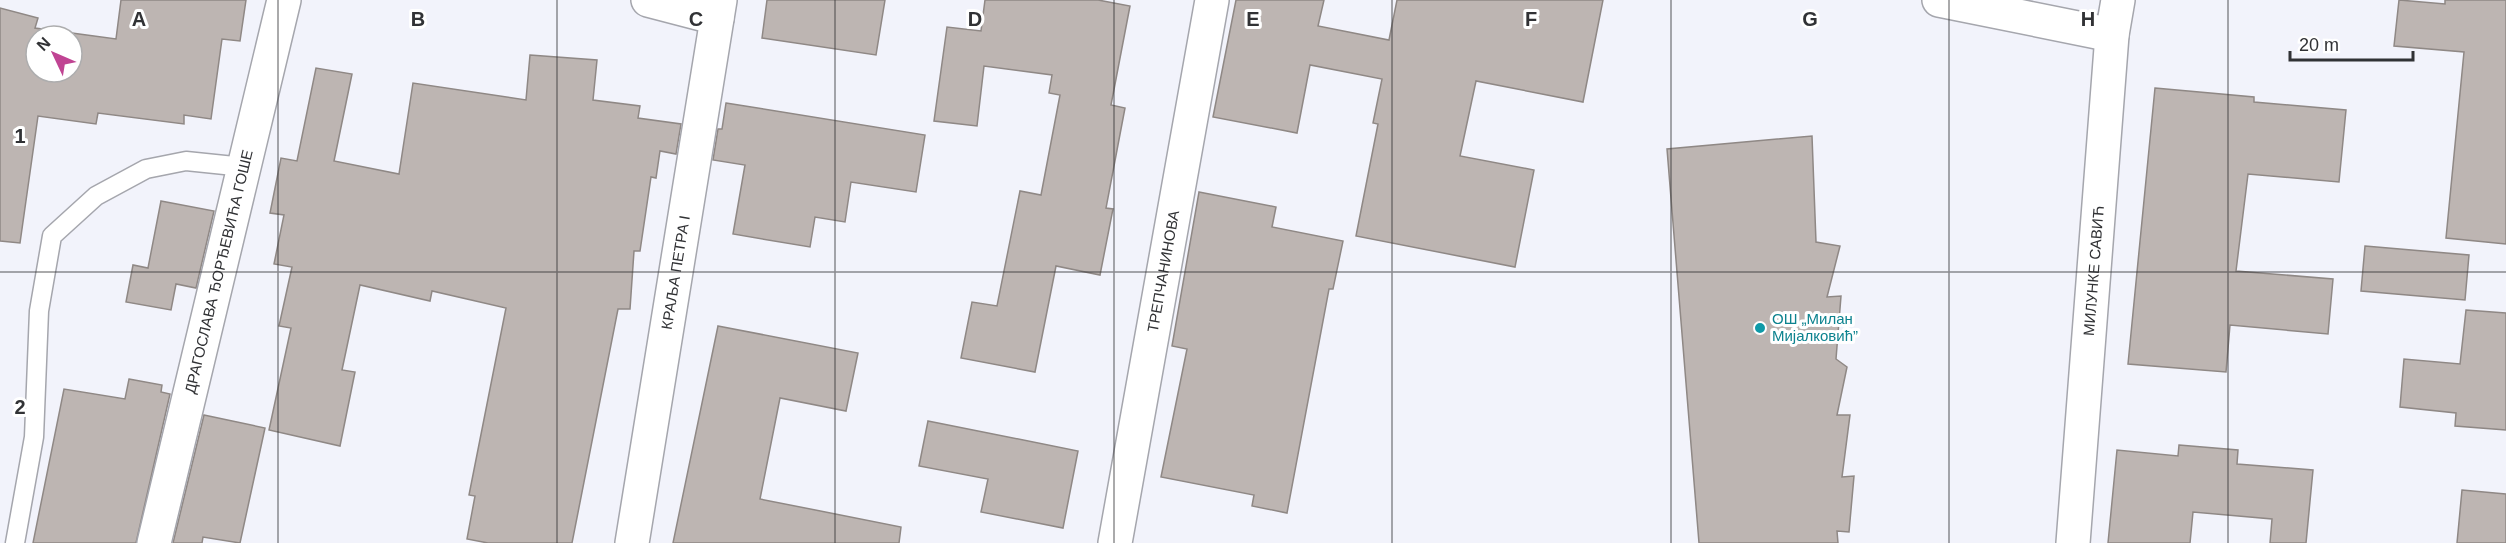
<svg xmlns="http://www.w3.org/2000/svg" width="2506" height="543" viewBox="0 0 2506 543" font-family="Arial,sans-serif">
<style>
.building{fill:#bdb5b2;stroke:#8f8885;stroke-width:1.5;fill-rule:evenodd}
.lines{fill:none;stroke-linecap:round;stroke-linejoin:round}
.service-casing{stroke:#a5a6ad;stroke-width:21}
.minor-casing{stroke:#a5a6ad;stroke-width:36}
.service{stroke:#fff;stroke-width:18}
.minor{stroke:#fff;stroke-width:33}
.grid{fill:none;stroke:#313235;stroke-width:1.5;stroke-opacity:0.55}
.culture-dot{fill:#0f9aa8;stroke:#fff;stroke-width:2}
.labels{text-anchor:middle;stroke-width:6;stroke-linejoin:round;paint-order:stroke}
.street-label{font-size:15px;fill:#313235;stroke:#fff}
.culture-label{font-size:15px;fill:#0d838f;stroke:#fff;text-anchor:start}
.grid-label{font-size:20px;text-anchor:middle;font-weight:bold;fill:#313235;stroke:#fff;stroke-width:6;stroke-linejoin:round;paint-order:stroke}
</style>
<rect width="100%" height="100%" fill="#f2f3fb"/>
<path class="building" d="M 121,0 L 246,0 L 240,41 L 222,39 L 211,119 L 184,115 L 184,124 L 98,113 L 96,124 L 38,116 L 20,243 L 0,241 L 0,8 L 38,18 L 35,28 L 116,39 ZM 36,36 L 72,36 L 72,72 L 36,72 Z
M 767,0 L 885,0 L 876,55 L 762,38 Z
M 985,0 L 1098,0 L 1130,6 L 1111,105 L 1125,108 L 1106,208 L 1113,209 L 1100,275 L 1056,266 L 1035,372 L 961,358 L 972,302 L 997,306 L 1020,191 L 1041,195 L 1060,95 L 1049,93 L 1052,75 L 984,66 L 977,126 L 934,121 L 947,27 L 981,31 Z
M 1236,0 L 1324,0 L 1318,26 L 1389,40 L 1397,0 L 1603,0 L 1583,102 L 1476,81 L 1460,156 L 1534,170 L 1515,267 L 1356,236 L 1378,124 L 1373,123 L 1382,79 L 1310,65 L 1297,133 L 1213,117 Z
M 2399,0 L 2445,4 L 2445,0 L 2506,0 L 2506,244 L 2446,238 L 2464,52 L 2394,46 Z
M 530,55 L 597,60 L 593,100 L 640,106 L 638,118 L 681,124 L 676,154 L 660,151 L 656,178 L 651,177 L 640,251 L 634,251 L 630,309 L 618,309 L 572,543 L 488,543 L 467,539 L 475,496 L 469,495 L 506,308 L 432,291 L 430,301 L 360,285 L 342,370 L 355,372 L 340,446 L 269,430 L 291,328 L 279,326 L 292,267 L 274,264 L 284,215 L 270,213 L 281,158 L 297,161 L 316,68 L 352,74 L 334,161 L 399,174 L 413,83 L 526,100 Z
M 2155,88 L 2254,97 L 2254,102 L 2346,110 L 2339,182 L 2248,174 L 2236,271 L 2333,279 L 2328,334 L 2230,325 L 2226,372 L 2128,364 Z
M 726,103 L 925,135 L 916,192 L 851,182 L 845,222 L 815,217 L 810,247 L 733,234 L 745,165 L 713,160 L 718,129 L 722,129 Z
M 1812,136 L 1816,242 L 1840,246 L 1827,297 L 1841,296 L 1836,359 L 1847,367 L 1837,415 L 1850,415 L 1842,477 L 1854,476 L 1849,532 L 1837,531 L 1838,543 L 1699,543 L 1667,149 Z
M 1199,192 L 1276,207 L 1272,227 L 1343,241 L 1333,289 L 1329,289 L 1287,513 L 1252,506 L 1254,495 L 1161,477 L 1187,349 L 1172,346 Z
M 161,201 L 214,211 L 196,288 L 176,284 L 171,310 L 126,302 L 133,265 L 148,268 Z
M 2365,246 L 2469,255 L 2465,300 L 2361,291 Z
M 2466,310 L 2506,313 L 2506,430 L 2455,426 L 2456,413 L 2400,407 L 2404,359 L 2460,364 Z
M 718,326 L 858,353 L 846,411 L 780,398 L 760,499 L 901,527 L 899,543 L 673,543 Z
M 129,379 L 162,385 L 161,392 L 170,394 L 136,543 L 33,543 L 64,389 L 125,399 Z
M 204,415 L 265,428 L 240,543 L 203,537 L 202,543 L 173,543 Z
M 928,421 L 1078,451 L 1063,528 L 981,512 L 988,479 L 919,466 Z
M 2179,445 L 2238,450 L 2237,464 L 2313,470 L 2306,543 L 2270,543 L 2272,519 L 2193,512 L 2190,543 L 2108,543 L 2117,450 L 2178,456 Z
M 2462,490 L 2506,494 L 2506,543 L 2457,543 Z"/>
<g class="lines">
<g class="service-casing">
<path id="service" d="M 15,543 L 34,437 L 39,311 L 52,236 L 96,196 L 146,169 L 186,161 L 244,167"/>
</g>
<g class="minor-casing">
<g id="minor">
<path d="M 648,0 L 717,18"/>
<path d="M 1939,0 L 2112,35"/>
<path id="s1" d="M 154,543 L 284,0"/>
<path id="s2" d="M 632,543 L 720,0"/>
<path id="s3" d="M 1115,543 L 1212,0"/>
<path id="s4" d="M 2073,543 L 2112,35 L 2118,0"/>
</g>
</g>
<use href="#service" class="service"/>
<use href="#minor" class="minor"/>
</g>
<path class="grid" d="M 278,0 L 278,543M 557,0 L 557,543M 835,0 L 835,543M 1114,0 L 1114,543M 1392,0 L 1392,543M 1671,0 L 1671,543M 1949,0 L 1949,543M 2228,0 L 2228,543M 0,272 L 2506,272"/>
<circle class="culture-dot" cx="1760" cy="328" r="6"/>
<g class="labels">
<g class="street-label">
<text dy="5" stroke="none"><textPath href="#s1" startOffset="279">ДРАГОСЛАВА ЂОРЂЕВИЋА ГОШЕ</textPath></text>
<text dy="5" stroke="none"><textPath href="#s4" startOffset="273">МИЛУНКЕ САВИЋ</textPath></text>
<text dy="5" stroke="none"><textPath href="#s2" startOffset="274">КРАЉА ПЕТРА I</textPath></text>
<text dy="5" stroke="none"><textPath href="#s3" startOffset="276">ТРЕПЧАНИНОВА</textPath></text>
</g>
<g class="culture-label">
<text x="1772" y="324">ОШ „Милан<tspan x="1772" dy="17">Мијалковић”</tspan></text>
</g>
</g>
<g class="grid-label">
<text x="139" y="26">A</text>
<text x="418" y="26">B</text>
<text x="696" y="26">C</text>
<text x="975" y="26">D</text>
<text x="1253" y="26">E</text>
<text x="1531" y="26">F</text>
<text x="1810" y="26">G</text>
<text x="2088" y="26">H</text>
<text x="20" y="143">1</text>
<text x="20" y="414">2</text>
</g>
<g transform="translate(54 54) rotate(314)"><circle r="28" fill="#ffffff" stroke="#adadae" stroke-width="1.5"/>
<path d="M0-4.5L10 22L0 15L-10 22Z" fill="#c04493"/>
<text y="-9" font-size="16" font-weight="bold" text-anchor="middle" fill="#313235">N</text>
</g>
<path d="M2290 51v9h123v-9" fill="none" stroke="#313235" stroke-width="3"/>
<text x="2299" y="51" font-size="18" fill="#313235" stroke="#ffffff" stroke-width="4.5" paint-order="stroke">20 m</text>
</svg>
